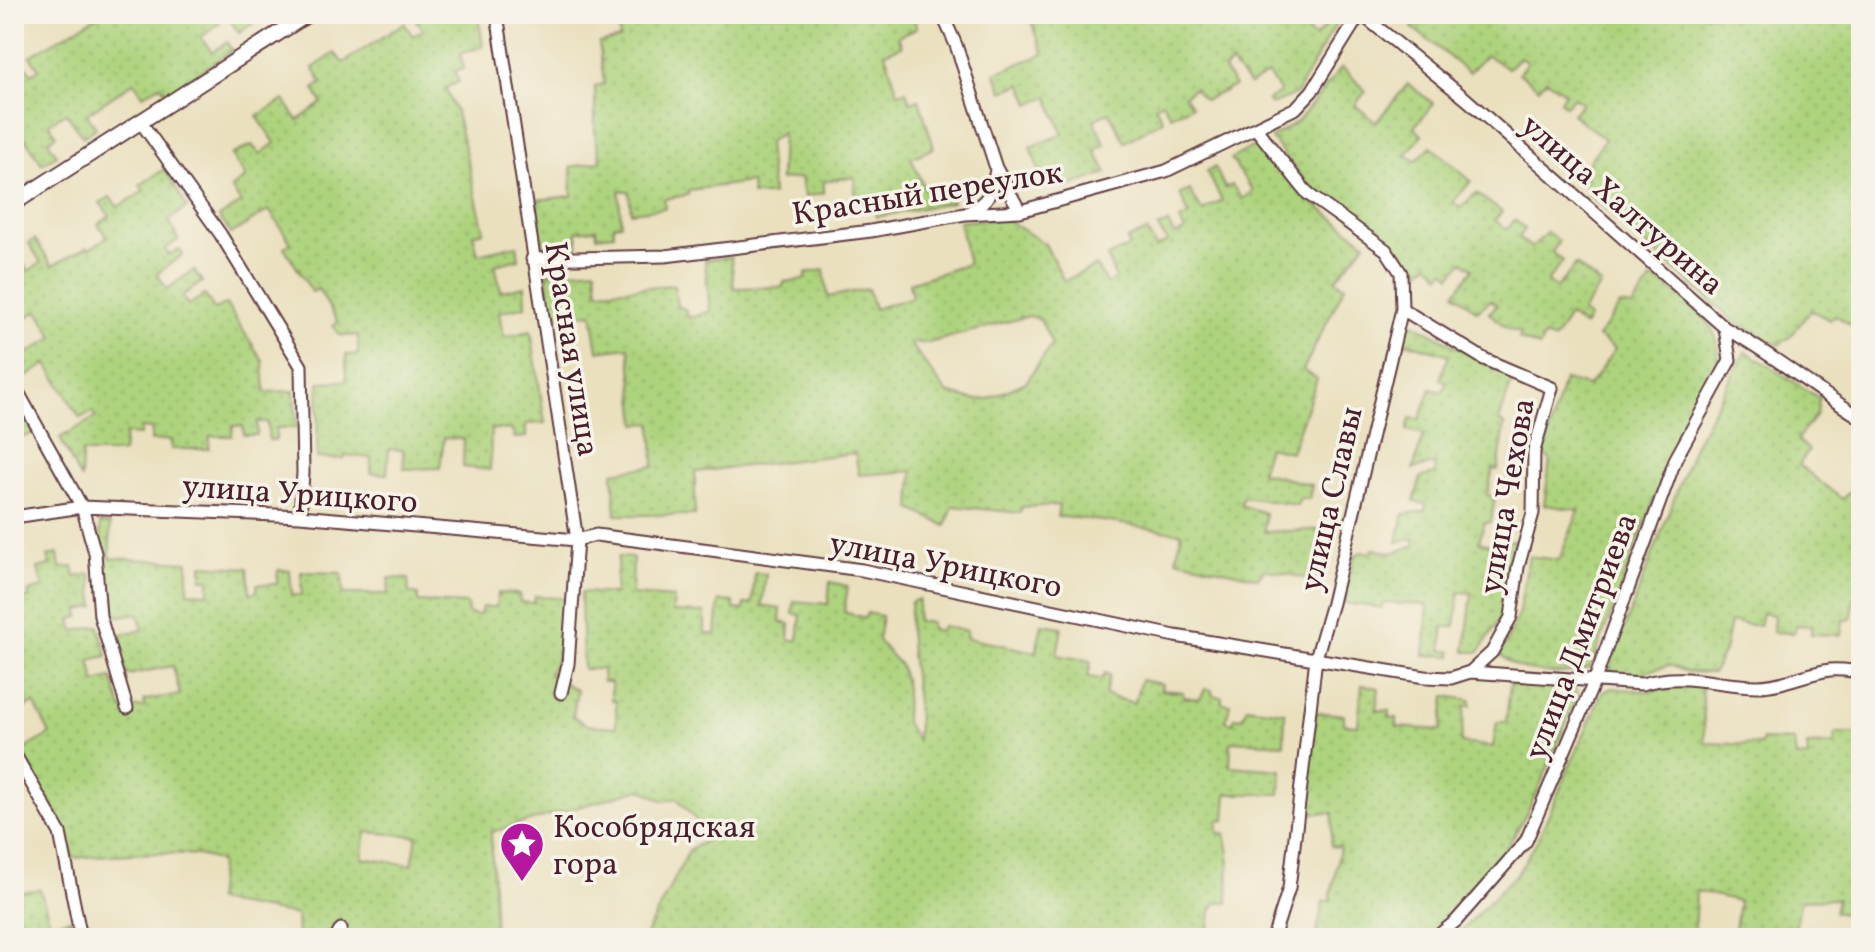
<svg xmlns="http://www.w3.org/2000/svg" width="1875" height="952" viewBox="0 0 1875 952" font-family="Vollkorn,serif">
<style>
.grass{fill:url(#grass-dots);stroke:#7c7954;stroke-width:2;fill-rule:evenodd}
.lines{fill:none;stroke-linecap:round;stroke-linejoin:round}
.minor-casing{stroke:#623c41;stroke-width:15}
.major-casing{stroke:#623c41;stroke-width:18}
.minor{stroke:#fff;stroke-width:11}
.major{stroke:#fff;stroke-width:14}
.labels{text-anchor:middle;stroke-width:7;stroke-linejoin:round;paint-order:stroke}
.street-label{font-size:32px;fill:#4a1f2b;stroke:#f7f3e8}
.poi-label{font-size:32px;fill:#4a1f2b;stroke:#f7f3e8;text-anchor:start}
</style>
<defs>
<pattern id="grass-dots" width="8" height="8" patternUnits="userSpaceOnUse" patternTransform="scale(2)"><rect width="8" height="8" fill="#add37d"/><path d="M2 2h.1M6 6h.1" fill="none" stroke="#96b56c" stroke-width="1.8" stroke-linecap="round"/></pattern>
</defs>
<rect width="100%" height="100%" fill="#f7f3e8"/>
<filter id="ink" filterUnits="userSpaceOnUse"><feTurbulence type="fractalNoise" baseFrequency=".0125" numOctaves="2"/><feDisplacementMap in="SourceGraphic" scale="16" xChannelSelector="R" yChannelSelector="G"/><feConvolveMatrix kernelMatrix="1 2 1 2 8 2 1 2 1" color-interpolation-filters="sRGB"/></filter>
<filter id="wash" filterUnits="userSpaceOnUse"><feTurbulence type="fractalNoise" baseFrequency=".006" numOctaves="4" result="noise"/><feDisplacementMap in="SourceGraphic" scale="32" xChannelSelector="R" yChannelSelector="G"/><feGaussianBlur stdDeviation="1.8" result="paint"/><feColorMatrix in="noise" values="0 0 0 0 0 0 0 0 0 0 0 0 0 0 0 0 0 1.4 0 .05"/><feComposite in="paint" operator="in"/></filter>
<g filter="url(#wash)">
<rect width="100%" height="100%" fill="#eae0be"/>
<path class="grass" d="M 101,14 L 214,14 L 220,23 L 201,37 L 212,52 L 227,42 L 232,51 L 167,93 L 160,85 L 143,95 L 134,82 L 87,114 L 96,128 L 83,137 L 66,113 L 49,123 L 56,135 L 48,141 L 57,155 L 42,164 L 24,137 L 14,144 L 14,57 L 17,55 L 32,74 L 39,69 L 30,56 Z
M 226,14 L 265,14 L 239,33 Z
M 426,14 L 478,14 L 483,46 L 460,54 L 464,68 L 455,71 L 459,82 L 445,88 L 456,112 L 484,231 L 473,234 L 478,254 L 517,245 L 519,259 L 495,265 L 501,291 L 525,286 L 526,306 L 499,312 L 504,337 L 531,331 L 545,423 L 526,424 L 526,437 L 514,438 L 512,430 L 491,429 L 490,470 L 463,467 L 464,439 L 444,438 L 440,468 L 404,469 L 403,450 L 389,449 L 387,474 L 371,473 L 371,458 L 345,455 L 344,459 L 317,458 L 319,382 L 346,381 L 346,355 L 358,354 L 358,336 L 339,335 L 333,325 L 338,322 L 318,289 L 312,292 L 284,247 L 291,243 L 269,210 L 231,234 L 219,217 L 241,203 L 231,188 L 246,177 L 231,155 L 252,145 L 260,154 L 275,143 L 257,116 L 284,100 L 298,120 L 322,103 L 314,89 L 322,83 L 313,68 L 335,53 L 343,63 L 404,23 L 413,36 L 423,30 L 416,20 Z
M 617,14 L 912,14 L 917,28 L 898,36 L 902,46 L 885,53 L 898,93 L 906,91 L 910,102 L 919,99 L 934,148 L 911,158 L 926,192 L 945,187 L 952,202 L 876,217 L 872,198 L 856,199 L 854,177 L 824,181 L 824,193 L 804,197 L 801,178 L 780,180 L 782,133 L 768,142 L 772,195 L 752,195 L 751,182 L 689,190 L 688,195 L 664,199 L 665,208 L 631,212 L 629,191 L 619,191 L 621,224 L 614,225 L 614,234 L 597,236 L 596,229 L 577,231 L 578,249 L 543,250 L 536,200 L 572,196 L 571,167 L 601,161 L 595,135 L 595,86 L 604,84 L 599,43 L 620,38 Z
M 1028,14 L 1306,14 L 1298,23 L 1315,38 L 1331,19 L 1336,24 L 1296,94 L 1270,105 L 1267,100 L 1280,93 L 1268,74 L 1249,85 L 1231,63 L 1224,70 L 1235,86 L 1205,100 L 1194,88 L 1184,96 L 1192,106 L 1171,116 L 1162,102 L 1155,106 L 1163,120 L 1125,142 L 1109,112 L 1094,120 L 1105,144 L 1095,150 L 1107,173 L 1065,188 L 1063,182 L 1046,188 L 1030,147 L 1063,134 L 1048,97 L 1030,104 L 1022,84 L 1003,91 L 995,73 L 1044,54 Z
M 1423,14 L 1861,14 L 1861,312 L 1850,325 L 1835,315 L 1830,320 L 1811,310 L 1790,337 L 1778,345 L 1735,322 L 1587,193 L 1585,167 L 1605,139 L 1572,114 L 1582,103 L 1574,97 L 1565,106 L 1560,101 L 1565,93 L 1546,80 L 1539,88 L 1519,73 L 1527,62 L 1520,57 L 1508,68 L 1486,55 L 1469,73 L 1412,27 Z
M 1342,67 L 1366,91 L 1355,105 L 1376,122 L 1408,84 L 1434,104 L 1414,127 L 1422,135 L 1406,155 L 1416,161 L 1431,146 L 1471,181 L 1453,202 L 1460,208 L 1476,193 L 1502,212 L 1495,220 L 1506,229 L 1515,220 L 1525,229 L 1519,238 L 1532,248 L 1547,232 L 1559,241 L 1552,252 L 1563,261 L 1547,282 L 1556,288 L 1576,265 L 1601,285 L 1582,312 L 1589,318 L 1584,326 L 1569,316 L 1554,340 L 1545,336 L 1539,347 L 1519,339 L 1521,333 L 1508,329 L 1489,313 L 1497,305 L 1491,300 L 1477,311 L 1455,293 L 1473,269 L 1463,261 L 1451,276 L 1445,270 L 1441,275 L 1429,263 L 1413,278 L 1406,272 L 1413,264 C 1386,235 1352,220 1321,196 C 1301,180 1287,158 1271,138 L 1298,121 Z
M 1261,142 L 1304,196 L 1366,243 L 1335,280 L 1345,286 L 1303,370 L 1317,379 L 1291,452 L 1268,447 L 1260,472 L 1312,485 L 1309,499 L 1300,498 L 1297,505 L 1243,497 L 1240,505 L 1265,513 L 1264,532 L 1330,529 L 1315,580 L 1264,569 L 1258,578 L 1176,559 L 1182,533 C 1139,528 1100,518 1057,517 L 1059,505 L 1022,507 L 1020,513 L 953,506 L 946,526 L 911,509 L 913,471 L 859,475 L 855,453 L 695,472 L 695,515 L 616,515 L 613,472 L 654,466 L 652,423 L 637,424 L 629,347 L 598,351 L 592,313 L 552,317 L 547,273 L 596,269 L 598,291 L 674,285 L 677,306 L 685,309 L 689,318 L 710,312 L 705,260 L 731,257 L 734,288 L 783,287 L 784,282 L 806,279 L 806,273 L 824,270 L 828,297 L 868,289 L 874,309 L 912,297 L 909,283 L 968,264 L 959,221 L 1006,219 L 1045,244 L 1064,281 L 1096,266 L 1107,284 L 1116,279 L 1107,257 L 1130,246 L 1127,240 L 1147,231 L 1156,248 L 1167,242 L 1158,227 L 1168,223 L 1174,235 L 1185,231 L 1180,220 L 1189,215 L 1180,194 L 1190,190 L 1202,211 L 1222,201 L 1207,171 L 1215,167 L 1225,188 L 1232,185 L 1242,199 L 1253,191 L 1231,159 ZM 1029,316 L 1040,319 L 1052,344 L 1026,382 L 988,399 L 974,400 L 947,393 L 910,343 L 928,343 Z
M 165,169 L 187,207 L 169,220 L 178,240 L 165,249 L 169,255 L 179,249 L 183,254 L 157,274 L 167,289 L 194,270 L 202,282 L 182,296 L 188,305 L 205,295 L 215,310 L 226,304 L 263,361 L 265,392 L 294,391 L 297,427 L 276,428 L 276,440 L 269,440 L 267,422 L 257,422 L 257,435 L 244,435 L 243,426 L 233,426 L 232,436 L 210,436 L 209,449 L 171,449 L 171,440 L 151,441 L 152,429 L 141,428 L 140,435 L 125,434 L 123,453 L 82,453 L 81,480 L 60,438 L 96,417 L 92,412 L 80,418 L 47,364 L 21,380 L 14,362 L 54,337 L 38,311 L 21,320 L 14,309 L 14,263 L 20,259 L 28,271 L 41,263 L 29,243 L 35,239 L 52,266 L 87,247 L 89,249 L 107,237 L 98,224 L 110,216 L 100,203 L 110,197 L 118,207 L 144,191 L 140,185 Z
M 1652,279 L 1659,280 C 1685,302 1722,320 1718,359 L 1672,452 L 1591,667 C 1566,677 1519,676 1500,654 L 1518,617 L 1529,556 L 1559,560 L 1579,510 L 1544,505 L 1550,460 L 1543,453 L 1564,380 L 1589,386 L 1615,349 L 1598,337 L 1620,305 L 1632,307 Z
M 1413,323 L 1513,378 L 1499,421 L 1505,425 L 1498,470 L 1493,469 L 1487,495 L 1495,497 L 1491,522 L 1484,523 L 1479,542 L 1494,546 L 1497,539 L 1515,541 L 1502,616 L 1479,652 L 1465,652 L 1472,593 L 1459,592 L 1455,627 L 1443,627 L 1442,650 L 1452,651 L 1452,656 L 1424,655 L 1428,605 L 1384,603 L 1382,608 L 1343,603 L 1355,555 L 1362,552 L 1371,553 L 1373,549 L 1392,553 L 1415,545 L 1414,538 L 1397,542 L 1404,514 L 1425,511 L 1426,504 L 1414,502 L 1421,477 L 1435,474 L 1435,464 L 1413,469 L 1424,434 L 1407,430 L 1410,418 L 1420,419 L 1431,389 L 1442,392 L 1447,382 L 1440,379 L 1449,355 L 1402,341 L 1404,326 Z
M 1746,351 L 1819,398 L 1817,413 L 1797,440 L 1809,450 L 1799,465 L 1842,499 L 1861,481 L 1861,601 L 1855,598 L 1851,619 L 1843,620 L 1841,635 L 1811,634 L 1811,626 L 1796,625 L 1794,633 L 1773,632 L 1774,615 L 1762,613 L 1759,626 L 1730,622 L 1724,651 L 1713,673 L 1686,672 L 1669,665 L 1625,678 L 1615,675 L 1609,668 L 1695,444 Z
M 14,396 L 34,433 L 14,441 Z
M 100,523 L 110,524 L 110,558 L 188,562 L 188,592 L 209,593 L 209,579 L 202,579 L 202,565 L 248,568 L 250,593 L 257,592 L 257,584 L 277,584 L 278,570 L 290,570 L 292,595 L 302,595 L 301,572 L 342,573 L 343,594 L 388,594 L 389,578 L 408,579 L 409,593 L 418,595 L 418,602 L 467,604 L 468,614 L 480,615 L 482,607 L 496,607 L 498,593 L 519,594 L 520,602 L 534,603 L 535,596 L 565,599 L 557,659 L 549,673 L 577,691 L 573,716 L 587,725 L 616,727 L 616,701 L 611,700 L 611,682 L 603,682 L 602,669 L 583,669 L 581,592 L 615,594 L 618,557 L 633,558 L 632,595 L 674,598 L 673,612 L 705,613 L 705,634 L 716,634 L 719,601 L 734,602 L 734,609 L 744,610 L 744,604 L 752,604 L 755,573 L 766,574 L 762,606 L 781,609 L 780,622 L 790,624 L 789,640 L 798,640 L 801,615 L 793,614 L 794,601 L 828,604 L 830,582 L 848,586 L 844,612 L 865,618 L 867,613 L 882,616 L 878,641 L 900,665 L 906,687 L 905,722 L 917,740 C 922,693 904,649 911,602 L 919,599 L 917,621 L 931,623 L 931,629 L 940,631 L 942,626 L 967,631 L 966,638 L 1036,652 L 1042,624 L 1062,627 L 1057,655 L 1091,661 L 1088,677 L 1102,679 L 1105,673 L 1110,674 L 1105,695 L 1134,703 L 1141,680 L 1162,684 L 1161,690 L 1183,692 L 1183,697 L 1200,699 L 1205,689 L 1212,690 L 1212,695 L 1222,697 L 1222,703 L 1230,704 L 1226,721 L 1233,723 L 1235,717 L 1242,718 L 1247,707 L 1285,712 L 1284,744 L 1231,741 L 1230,766 L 1282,770 L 1280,794 L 1227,794 L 1225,820 L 1218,821 L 1218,833 L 1225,834 L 1229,853 L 1228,903 L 1216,903 L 1211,911 L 1208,938 L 644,938 L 690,849 L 707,840 L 703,828 L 677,798 L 664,801 L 641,789 L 491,832 L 495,938 L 374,938 L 353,932 L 326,938 L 298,938 L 297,915 L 216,901 L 220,863 C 201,846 101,856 73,858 L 65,830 L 22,751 L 50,734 L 34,703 L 23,709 L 14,694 L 14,602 L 30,597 L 28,592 L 43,588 L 38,568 L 50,565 L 48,556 L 58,554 L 60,568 L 73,567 L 75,577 L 91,574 L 95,607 L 79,610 L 80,617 L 71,619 L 74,631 L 99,626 L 107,656 L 90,660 L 95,682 L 112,678 L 122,709 L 145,707 L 144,700 L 180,695 L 173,666 L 127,675 L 116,635 L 143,630 L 138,613 L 112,617 L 101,558 ZM 366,832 L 417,836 L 412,865 L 362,858 Z
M 1510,684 L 1573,687 L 1578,693 C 1546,773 1525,835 1466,901 C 1456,912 1440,932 1426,938 C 1413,943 1335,938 1316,938 L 1323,901 L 1330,901 L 1340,847 L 1331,846 L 1333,813 L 1305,813 L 1316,712 L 1344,715 L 1344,724 L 1358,725 L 1362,685 L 1379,688 L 1376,710 L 1390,711 L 1390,718 L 1397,718 L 1397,727 L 1441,730 L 1445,696 L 1471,700 L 1471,706 L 1465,706 L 1461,743 L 1493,747 L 1497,722 L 1506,722 Z
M 1702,685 L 1705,743 L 1760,745 L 1762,740 L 1794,741 L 1796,758 L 1808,757 L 1807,745 L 1835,744 L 1835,734 L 1861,734 L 1861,878 L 1849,915 L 1834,912 L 1837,899 L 1801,900 L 1793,938 L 1734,938 L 1739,901 L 1696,891 L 1694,938 L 1454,938 L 1519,871 L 1538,839 L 1602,693 L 1612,688 L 1645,691 Z
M 40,889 L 50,923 L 72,919 L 76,938 L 14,938 L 14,893 Z"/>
</g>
<g filter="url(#ink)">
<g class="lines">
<g class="minor-casing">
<path id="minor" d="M 497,14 L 577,540 L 568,664 L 561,693
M 942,14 L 956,45 L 996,168 L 1020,211
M 1361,14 L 1466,99 L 1725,328 C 1773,354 1814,389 1861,418
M 140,121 L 221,235 L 301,366 L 303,473 L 300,516
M 1257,130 L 1308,194 L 1386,250 L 1401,273 L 1402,309 L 1332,603 L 1316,658 L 1289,888 L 1273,938
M 969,212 C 989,201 993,191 996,169
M 532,259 L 665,256 L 871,231 L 965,214 L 1020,211 L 1166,171 L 1296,108 L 1312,91 L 1360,14
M 1402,309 L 1484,359 L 1552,388 L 1534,451 L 1533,513 L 1518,567 L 1511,617 L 1492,652 L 1470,672
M 14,385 L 82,507 L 95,553 L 100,616 L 127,708
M 14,517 L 82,507 L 300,516 L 577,540 L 596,535 L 862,570 L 1175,636 L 1425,677 L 1451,678 L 1470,672 L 1642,684 C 1686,671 1715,686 1758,686 C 1783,686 1806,673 1830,670 C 1840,669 1851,671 1861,672
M 14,753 L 60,833 L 81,938
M 336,938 L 341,929
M 1435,938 L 1456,921 L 1526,841 L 1594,682 L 1676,458 L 1730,360 L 1725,328"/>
</g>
<g class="major-casing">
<path id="major" d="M 14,203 L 308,14"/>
</g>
<use href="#minor" class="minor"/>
<use href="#major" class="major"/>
</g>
</g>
<defs>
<g id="sight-pin" transform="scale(2.3)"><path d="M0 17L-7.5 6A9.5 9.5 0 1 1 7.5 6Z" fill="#b5179e" stroke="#f7f3e8"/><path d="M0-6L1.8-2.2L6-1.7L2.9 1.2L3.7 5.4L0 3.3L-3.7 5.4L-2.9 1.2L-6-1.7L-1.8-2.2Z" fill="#fff"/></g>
</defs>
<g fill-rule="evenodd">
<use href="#sight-pin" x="522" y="844"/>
</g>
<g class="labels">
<g class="street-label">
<text transform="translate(927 192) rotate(-9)" y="11">Красный переулок</text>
<text transform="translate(1623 204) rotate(41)" y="11">улица Халтурина</text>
<text transform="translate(573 349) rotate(81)" y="11">Красная улица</text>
<text transform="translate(300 493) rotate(4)" y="11">улица Урицкого</text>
<text transform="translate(1506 496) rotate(-80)" y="11">улица Чехова</text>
<text transform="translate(1330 499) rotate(-77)" y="11">улица Славы</text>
<text transform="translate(946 564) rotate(11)" y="11">улица Урицкого</text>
<text transform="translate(1580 636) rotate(-69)" y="11">улица Дмитриева</text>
</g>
<g class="poi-label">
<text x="553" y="837">Кособрядская<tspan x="553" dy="37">гора</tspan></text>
</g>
</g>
<rect width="1875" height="952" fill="none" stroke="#f7f3e8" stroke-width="48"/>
</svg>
